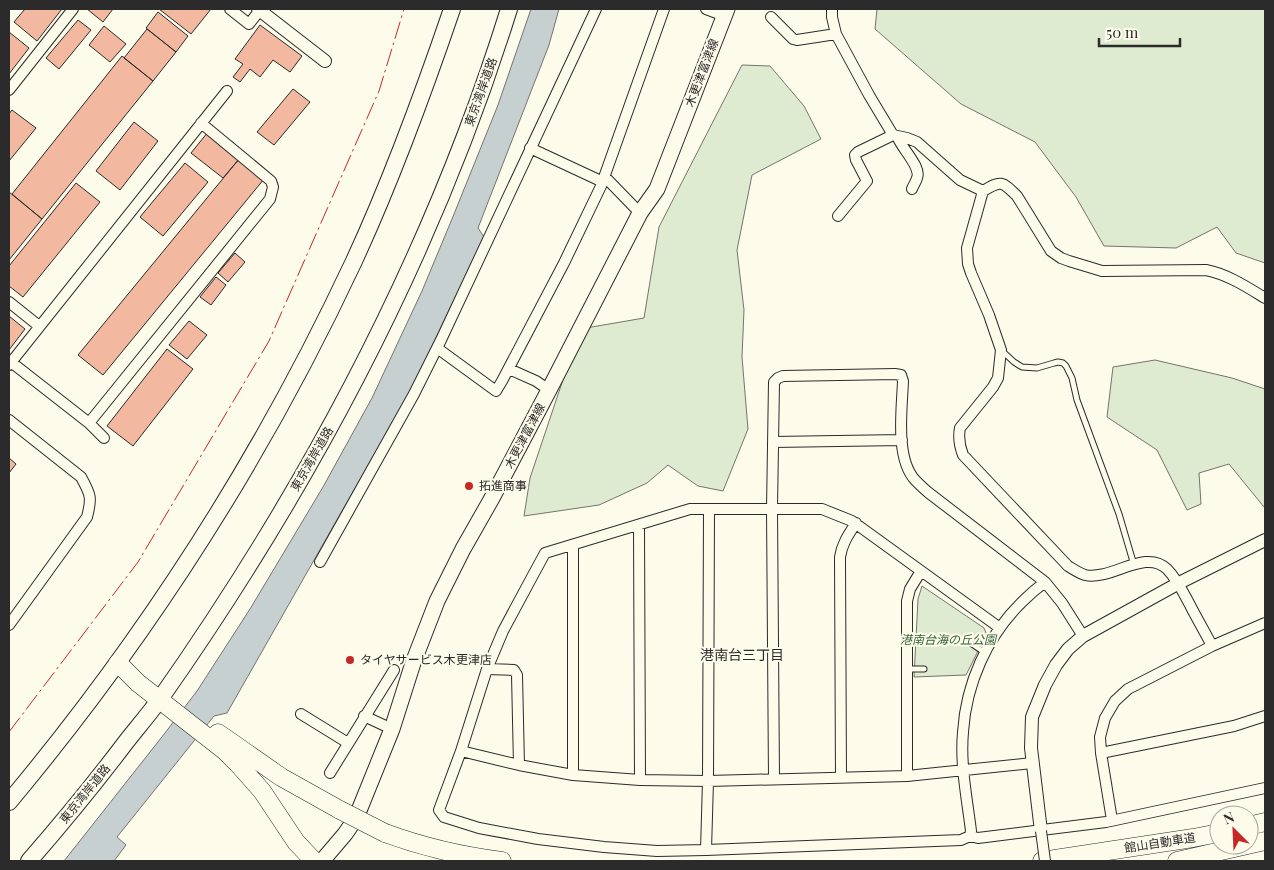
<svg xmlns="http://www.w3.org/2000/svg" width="1274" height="870" viewBox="0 0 1274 870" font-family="'Playfair Display','Noto Sans JP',serif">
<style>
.green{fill:#deebd1;stroke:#74746e}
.water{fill:#c7d0d0;stroke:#74746e}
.building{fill:#f2b8a0;stroke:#2b2b2b}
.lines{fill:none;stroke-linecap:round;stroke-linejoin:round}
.service-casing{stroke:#2b2b2b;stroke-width:7}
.minor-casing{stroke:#2b2b2b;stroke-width:12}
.tertiary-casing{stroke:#2b2b2b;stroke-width:14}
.primary-casing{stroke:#2b2b2b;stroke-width:17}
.trunk-casing{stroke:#2b2b2b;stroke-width:18}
.motorway-casing{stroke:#2b2b2b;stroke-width:19}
.service{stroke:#fdfbea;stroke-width:5}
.minor{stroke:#fdfbea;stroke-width:10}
.tertiary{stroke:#fdfbea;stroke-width:12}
.primary{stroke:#fdfbea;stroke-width:15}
.trunk{stroke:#fdfbea;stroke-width:16}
.motorway{stroke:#fdfbea;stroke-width:18}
.minor-bridge-casing{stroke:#2b2b2b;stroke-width:12;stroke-linecap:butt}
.motorway-bridge-casing{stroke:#2b2b2b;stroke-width:19;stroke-linecap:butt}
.minor-bridge{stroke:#fdfbea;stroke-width:10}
.motorway-bridge{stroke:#fdfbea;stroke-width:18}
.power{stroke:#c62828;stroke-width:1;stroke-dasharray:18 4 2.5 4;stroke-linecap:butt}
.poi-dot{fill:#c62828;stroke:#fdfbea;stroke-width:2}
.labels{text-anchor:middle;stroke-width:4;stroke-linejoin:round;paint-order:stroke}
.street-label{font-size:12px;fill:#2b2b2b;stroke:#fdfbea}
.poi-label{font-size:12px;fill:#2b2b2b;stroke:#fdfbea;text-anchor:start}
.park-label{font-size:12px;font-style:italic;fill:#34623c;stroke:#fdfbea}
.neighbourhood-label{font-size:14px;fill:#2b2b2b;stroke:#fdfbea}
</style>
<rect width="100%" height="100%" fill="#fdfbea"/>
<path class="green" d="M 877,9 L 1265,9 L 1265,263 L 1236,253 L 1217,227 L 1176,248 L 1104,246 L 1076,197 L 1035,142 L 961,104 L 875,29 Z
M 742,65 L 770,66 L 804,106 L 821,139 L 752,175 L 737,250 L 744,310 L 742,357 L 748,429 L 723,491 L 698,486 L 668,465 L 647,483 L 599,505 L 524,516 L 530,478 L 580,329 L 644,318 L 659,227 Z
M 1155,360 L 1232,378 L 1265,389 L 1265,507 L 1264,507 L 1229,464 L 1199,473 L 1201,504 L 1187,510 L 1157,450 L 1107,417 L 1113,367 Z
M 922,586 L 984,628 L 987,635 L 977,653 L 966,675 L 914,677 L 918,599 Z"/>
<path class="water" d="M 531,9 L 559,9 L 549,45 L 478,228 L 484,237 L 412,388 L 227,713 L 214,716 L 117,837 L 126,845 L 114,861 L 64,861 L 165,733 L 197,691 L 250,609 L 323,487 L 372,398 L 422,291 L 452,219 L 498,105 Z"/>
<path class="building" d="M 25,9 L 62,9 L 37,41 L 14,22 Z
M 87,9 L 113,9 L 103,22 Z
M 159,9 L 211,9 L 191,34 Z
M 158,12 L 188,36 L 176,52 L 146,28 Z
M 78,20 L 91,30 L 59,69 L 46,58 Z
M 260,25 L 302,56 L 290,72 L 273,60 L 260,77 L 250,69 L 240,82 L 233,77 L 243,64 L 235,59 Z
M 104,26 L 126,44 L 110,62 L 89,45 Z
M 147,29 L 176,52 L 153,81 L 124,58 Z
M 9,32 L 29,48 L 9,74 Z
M 122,56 L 153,81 L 42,219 L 12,194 Z
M 293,89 L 310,102 L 274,145 L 257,132 Z
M 12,110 L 36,128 L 9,161 L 9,114 Z
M 134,122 L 158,141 L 120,190 L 96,171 Z
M 208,132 L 240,158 L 223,178 L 191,153 Z
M 239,159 L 264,179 L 103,375 L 78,355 Z
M 185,163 L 208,182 L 163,236 L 140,217 Z
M 76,183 L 100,202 L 23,297 L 9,286 L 9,266 Z
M 9,192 L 42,219 L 9,260 Z
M 235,253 L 245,262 L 228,282 L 218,273 Z
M 216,277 L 226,285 L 211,305 L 200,297 Z
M 9,316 L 25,329 L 9,350 Z
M 189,321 L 207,335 L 187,359 L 169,345 Z
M 167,349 L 193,369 L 133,446 L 107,426 Z
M 9,458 L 16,464 L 9,473 Z"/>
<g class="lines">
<g class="service-casing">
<path id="service" d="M 1001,350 L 1014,362 L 1022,367 L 1037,368 L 1054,363 L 1058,362 L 1063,363 L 1066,366 L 1072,378 L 1077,400 L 1119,514 L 1134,565
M 968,641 L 984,652
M 907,669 L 924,669"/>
</g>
<g class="minor-casing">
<path id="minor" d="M 230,9 L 249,24 L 260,10
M 706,9 L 725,16
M 832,9 L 832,17 L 836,34 L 869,95 L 893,135 L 907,138 L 917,142 L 960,180 L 983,191
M 771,17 L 793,39 L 797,40 L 836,34
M 9,90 L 73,9
M 897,136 C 901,148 922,167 917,178 C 916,182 913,186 912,189
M 530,148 L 603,182
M 605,177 L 640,213
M 838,216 L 867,181 L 856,160 L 855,155 L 858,152 L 893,135
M 9,302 L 39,326
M 437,348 L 496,391 L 502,381 L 564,263 L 601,186 L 664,9
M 11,362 L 89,423 L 104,438
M 9,365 L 227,91
M 509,369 L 536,381 L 549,390
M 9,420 L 81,477 C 91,495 92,498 87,517 L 9,625
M 89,423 L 270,199 L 273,187 L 271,181 L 201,123
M 773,442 L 902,440
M 639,525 L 640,780
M 573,546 L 573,775
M 320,562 L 414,394 L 441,340 L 596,9
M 1000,628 L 852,521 L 822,509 L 690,509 L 545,553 L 532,577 L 503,631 L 487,669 L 461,751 L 439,810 L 444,817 L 479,828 L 538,839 L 604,847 L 657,851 L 706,850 L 961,840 L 970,836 L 971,831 C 967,798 960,765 963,732 C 966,684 987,636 1022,602 C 1029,595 1037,588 1045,582
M 1212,646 C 1205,632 1197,619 1190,605 C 1183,592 1177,579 1167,569 C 1145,548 1111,581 1085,575 C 1079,573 1073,569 1068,566 L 963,455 C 959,445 958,438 960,428 L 993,387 L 998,378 L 1001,350 L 989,315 L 971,273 L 968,264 L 967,248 L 983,191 C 1001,180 1002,181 1017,196 L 1051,251 L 1061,258 L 1069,261 L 1102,271 L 1206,270 C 1227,274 1247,287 1265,298
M 487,669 L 514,670 L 517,675 L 519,765
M 301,714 L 348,743
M 364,716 L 392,729
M 461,751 L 519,765 L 573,775 L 640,780 L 708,781 L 907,776 L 1032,763
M 1101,753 L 1234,726 L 1265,716
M 330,773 L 394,670
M 907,776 L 907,601 L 910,589 L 921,571
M 841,778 L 840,557 C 842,544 848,535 856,523
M 774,779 L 772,509 L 774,382 L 778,378 L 783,376 L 895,374 L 901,375 L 903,381 C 902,409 895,458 915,480 C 919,484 924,489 929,493 L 1045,582 L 1062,603 L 1083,636
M 1112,820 L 1101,753 L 1100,737 L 1105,718 L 1115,701 L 1128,689 L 1212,646 L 1265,623
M 970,836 L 978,838 L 1106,822 L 1265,788
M 706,850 L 708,781 L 709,509"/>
</g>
<g class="tertiary-casing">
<path id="tertiary" d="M 258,9 L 325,61
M 1041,831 L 1031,748 L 1032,717 L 1045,685 L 1056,665 L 1068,649 L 1083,636 L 1179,583 L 1265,540"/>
</g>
<g class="primary-casing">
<path id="primary" d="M 322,861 L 345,834 L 356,818 L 392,729 L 413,663 L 437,601 L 463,549 L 492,498 L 549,390 L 640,213 L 657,189 L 727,9"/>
</g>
<g class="trunk-casing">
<path id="trunk" d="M 9,802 C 147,637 263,456 354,261 C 392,179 423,94 452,9
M 29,861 C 63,822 95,783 126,742 C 137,728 149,714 160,699 C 309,487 432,257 509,9"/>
</g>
<g class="motorway-casing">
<path id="motorway" d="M 118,663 L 138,683 L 225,751 L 238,764 L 262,791 L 296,842 L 314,861
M 218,733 L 281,777 L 340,810
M 1249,826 L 1265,822
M 385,833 C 423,847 462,856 502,861
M 1042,861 L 1193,838 L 1219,833
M 1177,861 L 1265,841"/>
</g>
<use href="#service" class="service"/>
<use href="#minor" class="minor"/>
<use href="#tertiary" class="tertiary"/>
<use href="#primary" class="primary"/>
<use href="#trunk" class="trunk"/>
<use href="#motorway" class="motorway"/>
<g class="minor-bridge-casing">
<path id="minor-bridge" d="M 1041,831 L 1045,861"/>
</g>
<g class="motorway-bridge-casing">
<path id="motorway-bridge" d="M 340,810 L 385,833"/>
</g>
<use href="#minor-bridge" class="minor-bridge"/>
<use href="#motorway-bridge" class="motorway-bridge"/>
<path class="power" d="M 9,732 L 138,562 L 269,341 L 379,91 L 404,9"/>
</g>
<g class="poi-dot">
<circle cx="469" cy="486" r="5"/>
<circle cx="350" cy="660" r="5"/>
</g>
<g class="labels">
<g class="street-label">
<text transform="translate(702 73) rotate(-69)" y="4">木更津富津線</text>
<text transform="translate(481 92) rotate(-70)" y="4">東京湾岸道路</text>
<text transform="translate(525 436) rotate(-62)" y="4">木更津富津線</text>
<text transform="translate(312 459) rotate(-60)" y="4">東京湾岸道路</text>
<text transform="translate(85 794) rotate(-51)" y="4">東京湾岸道路</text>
<text transform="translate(1160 843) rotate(-9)" y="4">館山自動車道</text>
</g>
<g class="poi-label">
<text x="479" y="490">拓進商事</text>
<text x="360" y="664">タイヤサービス木更津店</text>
</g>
<g class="park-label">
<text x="948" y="644">港南台海の丘公園</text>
</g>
<g class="neighbourhood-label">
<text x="742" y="660">港南台三丁目</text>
</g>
</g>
<rect width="1274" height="870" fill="none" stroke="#2b2b2b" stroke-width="20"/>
<g transform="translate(1234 830) rotate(336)"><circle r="24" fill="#fdfbea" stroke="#a9a89e"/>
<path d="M0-4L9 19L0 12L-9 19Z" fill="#c62828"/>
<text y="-8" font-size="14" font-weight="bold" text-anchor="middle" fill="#2b2b2b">N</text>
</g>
<path d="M1099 38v8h81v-8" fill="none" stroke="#2b2b2b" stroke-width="2.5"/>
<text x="1106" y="38" font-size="15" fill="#2b2b2b" stroke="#fdfbea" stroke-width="4" paint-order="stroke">50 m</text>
</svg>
